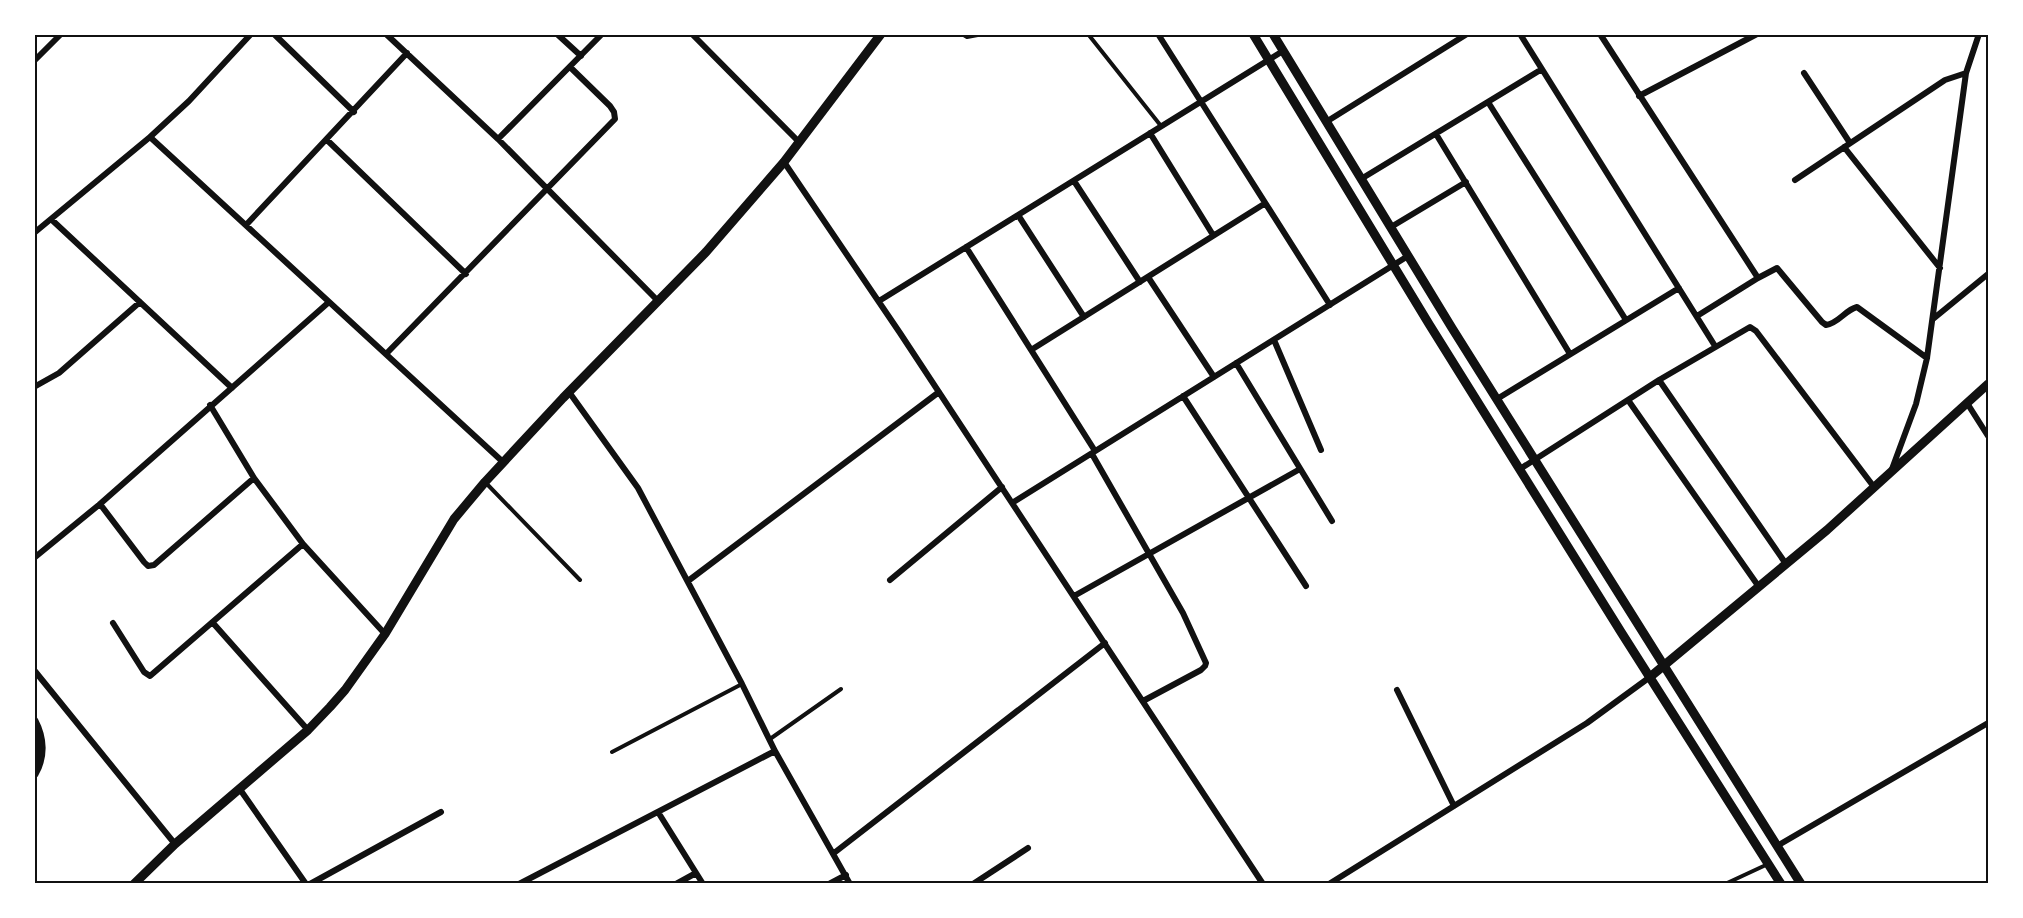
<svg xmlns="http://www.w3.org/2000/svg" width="2023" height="918" viewBox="0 0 2023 918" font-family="Inter,sans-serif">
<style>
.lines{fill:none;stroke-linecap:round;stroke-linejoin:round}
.service{stroke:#111;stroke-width:4}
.minor{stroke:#111;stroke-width:6}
.tertiary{stroke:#111;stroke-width:9}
.neatline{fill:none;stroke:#111;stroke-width:2}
</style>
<rect width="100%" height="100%" fill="#fff"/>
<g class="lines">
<path class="service" d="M 962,34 L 967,37 L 983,34
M 1088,34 L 1161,126
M 485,482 L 580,580
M 770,739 L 841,689
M 612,752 L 742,684
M 1725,884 L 1768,864"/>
<path class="minor" d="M 274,34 L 354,112
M 386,34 L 498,139 L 658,301
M 557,34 L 581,56
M 692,34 L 799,142
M 1158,34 L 1330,305
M 1520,34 L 1715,346
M 1600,34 L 1758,278 L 1697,316
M 34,61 L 61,34
M 1804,73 L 1850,143
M 1639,96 L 1757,34
M 1488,102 L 1626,320
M 1326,122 L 1467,34
M 1150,133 L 1213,235
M 1436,134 L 1570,354
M 150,137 L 503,462
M 498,139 L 602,34
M 327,140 L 466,274
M 1844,147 L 1940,268
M 784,162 L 900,333 L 1263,884
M 1361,179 L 1542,69
M 1795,180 L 1945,80 L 1966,73
M 1074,181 L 1140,282
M 1018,215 L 1084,317
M 52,220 L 232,388
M 246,225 L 407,53
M 1391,227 L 1466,182
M 34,233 L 150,137 L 189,101 L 251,34
M 966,247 L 1095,451
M 1148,277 L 1214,377
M 1758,278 L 1777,268 L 1822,322 L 1826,325 C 1839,323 1845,310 1857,307 L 1927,358
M 879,301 L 1283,51
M 1933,319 L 1988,274
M 1274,340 L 1321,450
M 1031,350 L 1264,204
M 386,354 L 615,119 L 614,112 L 610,106 L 570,67
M 1236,363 L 1332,521
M 1659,380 L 1786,564
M 34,387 L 59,373 L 140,302
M 569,392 L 638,488 L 742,684 L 775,751 L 850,884
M 1183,396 L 1306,586
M 1497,399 L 1679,288
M 1628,400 L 1759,587
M 1967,403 L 1988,436
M 210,405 L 254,478 L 303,544 L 385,634
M 1092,454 L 1183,613 L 1206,663 L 1205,666 L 1201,670 L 1143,701
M 1520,469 L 1659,380 L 1750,327 L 1756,331 L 1874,487
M 1892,469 L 1916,404 L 1927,358 L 1966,73 L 1979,34
M 1012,503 L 1408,256
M 100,504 L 144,562 L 148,566 L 154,565 L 254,478
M 34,558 L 100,504 L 329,302
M 890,580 L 1002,487
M 688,581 L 939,392
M 1074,596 L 1300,469
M 113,623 L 144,672 L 150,676 L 303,544
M 213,623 L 308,730
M 34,670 L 175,844
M 1397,690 L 1454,806
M 239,788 L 306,884
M 658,812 L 703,884
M 1777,846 L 1988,723
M 834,853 L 1105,643
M 310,884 L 441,812
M 519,884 L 775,751
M 676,884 L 696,873
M 829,884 L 846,875
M 973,884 L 1028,848
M 1329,884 L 1587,723 L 1650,677"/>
<path class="tertiary" d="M 1253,34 L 1429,324 L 1621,632 L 1781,884
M 1273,34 L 1452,328 L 1801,884
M 1650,677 L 1827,530 L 1988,384
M 34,721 C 43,738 44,757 34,774
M 134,884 L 175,844 L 308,730 L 330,707 L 345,690 L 385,634 L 454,519 L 485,482 L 563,398 L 706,252 L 784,162 L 881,34"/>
</g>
<rect width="2023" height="918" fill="none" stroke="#ffffff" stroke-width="72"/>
<rect x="36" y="36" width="1951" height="846" class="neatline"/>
</svg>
